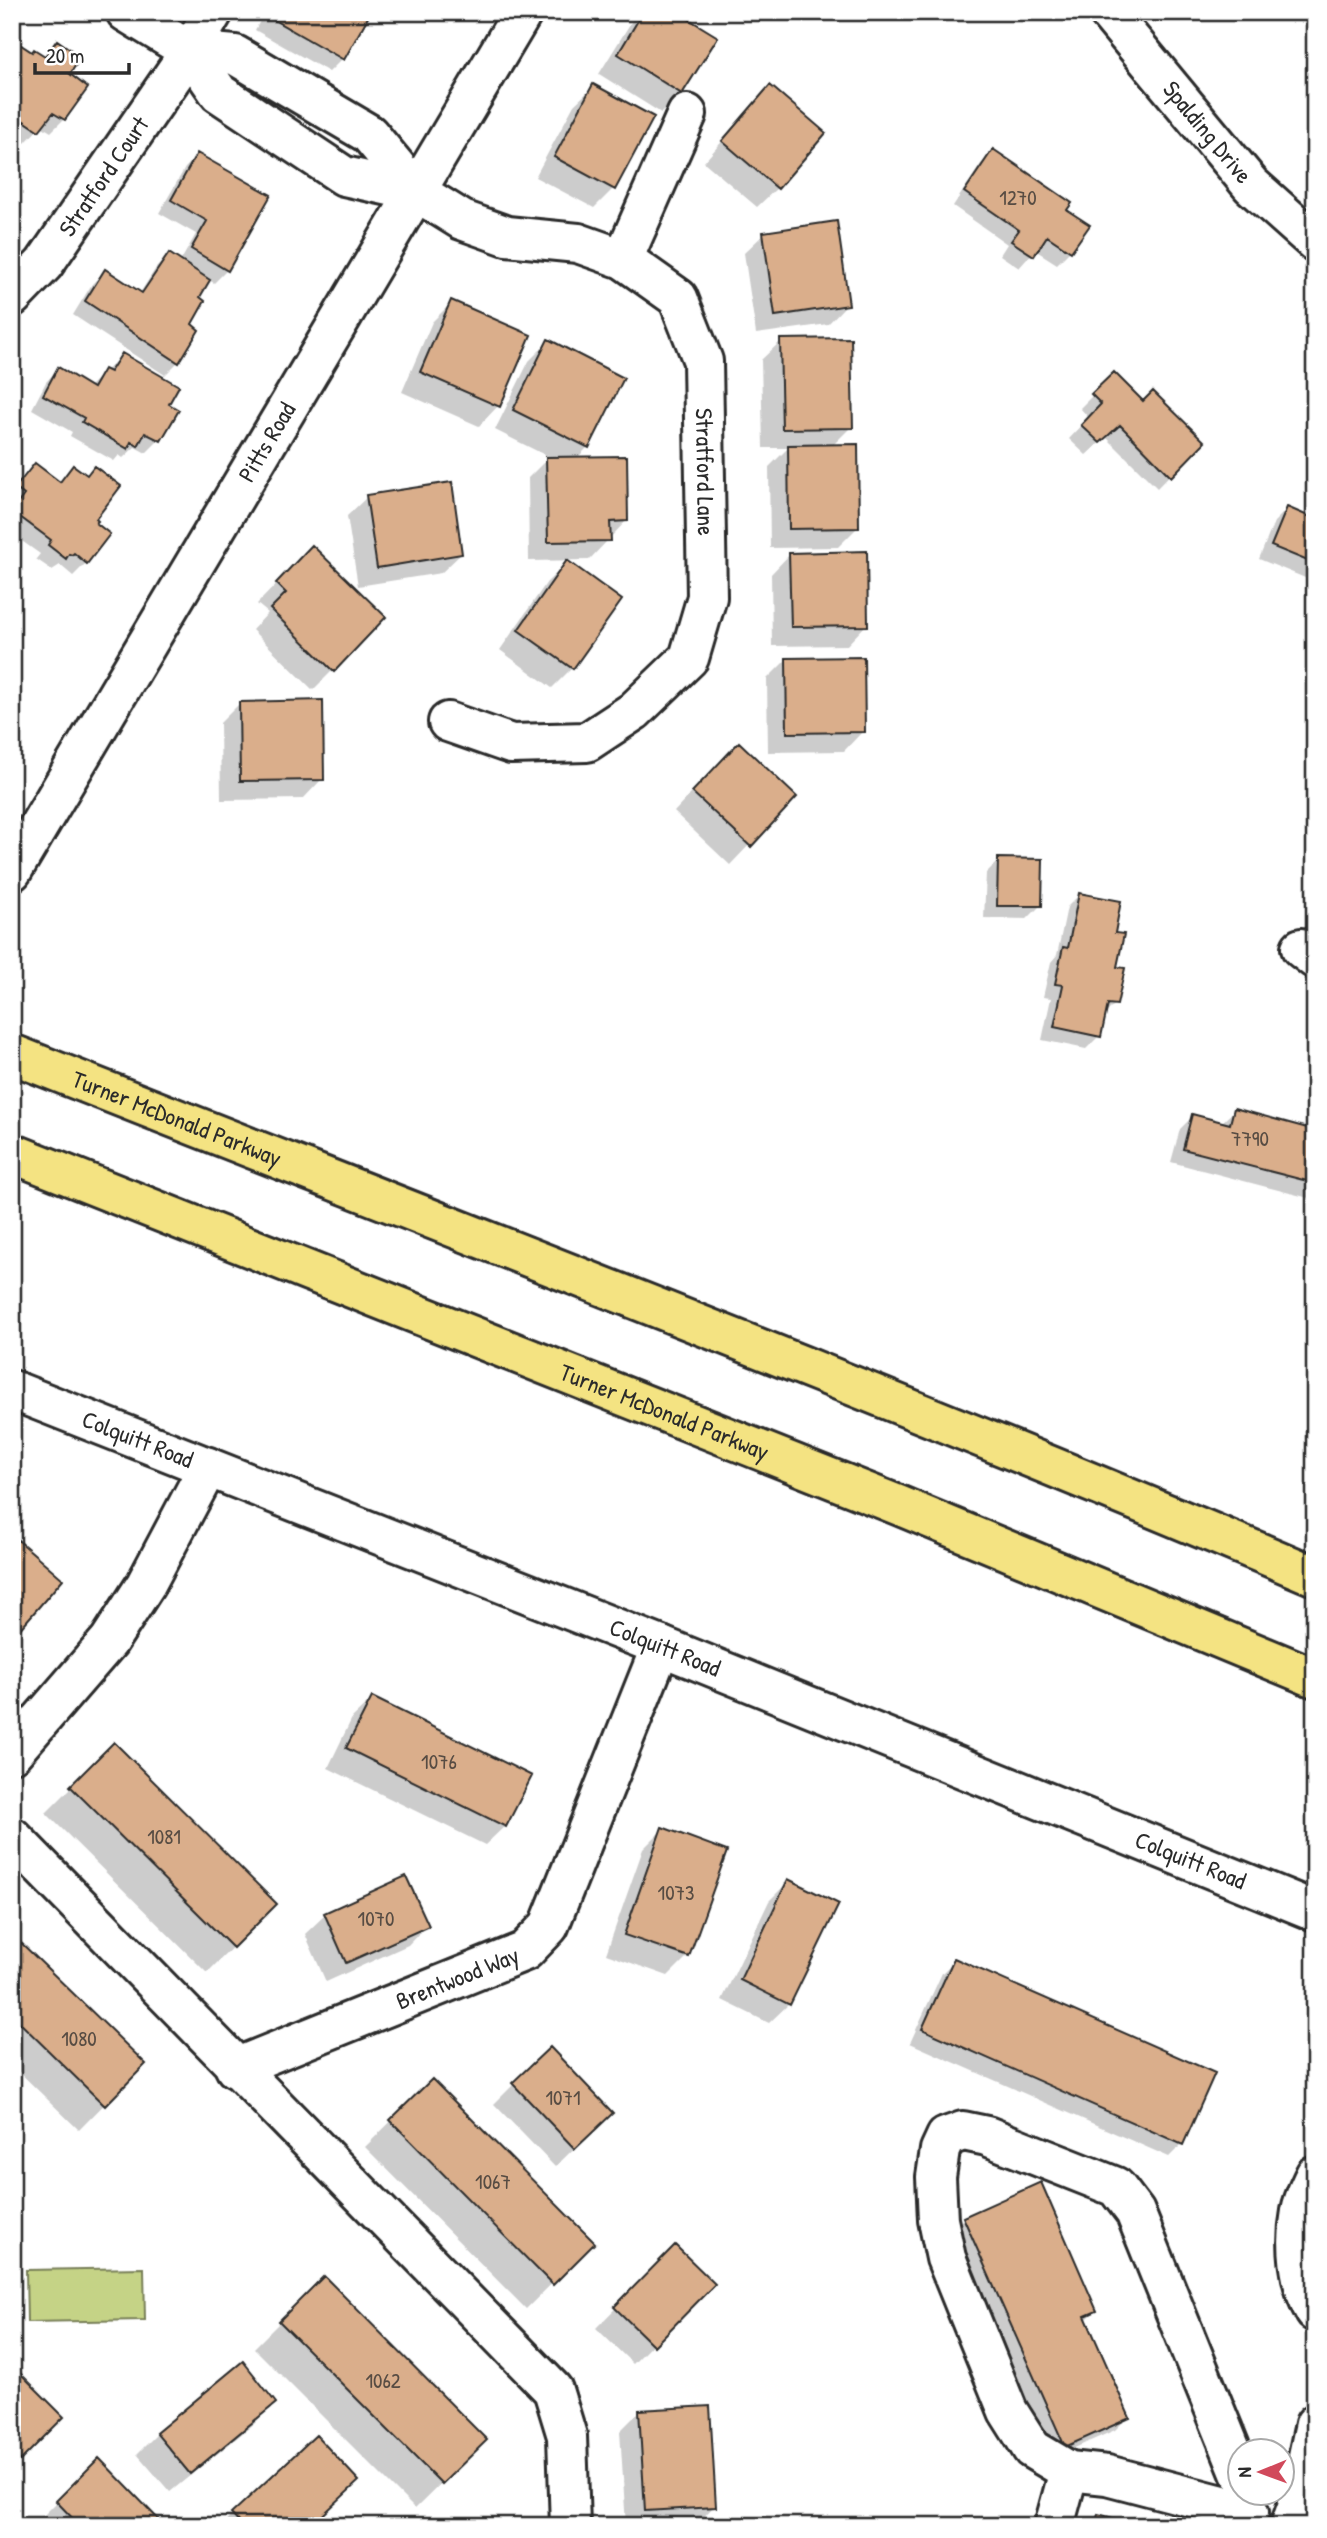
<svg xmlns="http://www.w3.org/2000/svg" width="1327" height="2538" viewBox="0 0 1327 2538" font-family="'Patrick Hand',sans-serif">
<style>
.green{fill:#c5d386;stroke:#787f58;stroke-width:2}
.shadow{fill:#0003}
.building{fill:#daae8b;stroke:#2b2b2b;stroke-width:2}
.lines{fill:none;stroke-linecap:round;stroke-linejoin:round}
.minor-casing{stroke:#2b2b2b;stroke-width:44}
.tertiary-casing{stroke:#2b2b2b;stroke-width:44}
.motorway-casing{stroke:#2b2b2b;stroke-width:44}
.minor{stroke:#fff;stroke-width:38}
.tertiary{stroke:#fff;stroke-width:38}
.motorway{stroke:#f4e382;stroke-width:38}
.labels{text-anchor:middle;stroke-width:5;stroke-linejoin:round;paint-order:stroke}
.number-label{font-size:21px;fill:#574c43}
.street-label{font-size:24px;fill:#2b2b2b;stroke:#fff}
</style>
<rect width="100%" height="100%" fill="#fff"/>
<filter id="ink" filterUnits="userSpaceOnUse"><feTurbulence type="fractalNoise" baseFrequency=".0143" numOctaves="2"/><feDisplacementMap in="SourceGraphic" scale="14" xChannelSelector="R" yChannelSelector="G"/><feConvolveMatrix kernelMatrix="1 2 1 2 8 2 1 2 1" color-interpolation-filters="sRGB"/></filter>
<g filter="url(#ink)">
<path class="green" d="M 144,2268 L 145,2320 L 27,2322 L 26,2270 Z"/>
<path class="shadow" d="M 265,12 L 369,12 L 342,59 L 329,72 L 255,30 Z
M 639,12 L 674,12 L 681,93 L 661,113 L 599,74 L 633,19 Z
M 12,41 L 31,54 L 43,57 L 57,42 L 64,119 L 51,132 L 41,126 L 25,143 L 12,134 Z
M 594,86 L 613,189 L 594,208 L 535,177 L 574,105 Z
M 770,87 L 777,188 L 757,207 L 704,162 Z
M 994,152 L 1065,210 L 1070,251 L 1057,264 L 1035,250 L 1019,268 L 1000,255 L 1007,244 L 953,206 L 981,164 Z
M 198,155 L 227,270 L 214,283 L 209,280 L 197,298 L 178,362 L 165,375 L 73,315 L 92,284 L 105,271 L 140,293 L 156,268 L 169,255 L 180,262 L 196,234 L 159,213 L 185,168 Z
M 764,234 L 847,304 L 828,324 L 756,334 L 744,253 Z
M 451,303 L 498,406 L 479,426 L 402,392 L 432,322 Z
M 781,341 L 851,427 L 832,446 L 858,527 L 838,547 L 770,548 L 769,467 L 788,448 L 763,448 L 761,360 Z
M 548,342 L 622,379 L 588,447 L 577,458 L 626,521 L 589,560 L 529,561 L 528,478 L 549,457 L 495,430 L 529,361 Z
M 122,355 L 159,440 L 146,453 L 135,447 L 123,458 L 119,455 L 114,461 L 70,436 L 72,432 L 32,409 L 46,382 L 58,369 L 89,387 Z
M 1114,374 L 1143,403 L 1202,442 L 1157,488 L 1106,437 L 1086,455 L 1069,439 L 1089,418 L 1080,408 Z
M 35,466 L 58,483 L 73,467 L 86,477 L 93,520 L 86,563 L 73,576 L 60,565 L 52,570 L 36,559 L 40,554 L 12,534 L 12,490 Z
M 367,497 L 461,554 L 441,573 L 358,586 L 347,516 Z
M 1287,509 L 1315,520 L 1315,582 L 1259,559 L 1274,522 Z
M 790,554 L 866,625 L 847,645 L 772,646 L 771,574 Z
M 567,563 L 572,668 L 552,688 L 500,650 L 547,582 Z
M 293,567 L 333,670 L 313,690 L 252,630 L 268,613 L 257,604 Z
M 786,660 L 863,731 L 844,751 L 768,752 L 767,679 Z
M 240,703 L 322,779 L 303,799 L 221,800 L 220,723 Z
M 719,764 L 795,797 L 730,865 L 674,812 Z
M 999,860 L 1040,906 L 1027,919 L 984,918 L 986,873 Z
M 1080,894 L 1113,935 L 1115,968 L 1115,1004 L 1103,1016 L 1099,1036 L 1086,1049 L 1042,1040 L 1051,998 L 1043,997 L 1051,962 L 1057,955 L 1067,907 Z
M 1235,1110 L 1315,1131 L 1315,1192 L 1309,1198 L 1171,1162 L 1180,1129 L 1193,1116 L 1221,1123 Z
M 372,1699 L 505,1826 L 485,1845 L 328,1768 L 352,1718 Z
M 114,1745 L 275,1904 L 207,1973 L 46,1813 Z
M 663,1829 L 688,1956 L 668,1976 L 606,1954 L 643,1849 Z
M 405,1878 L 427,1925 L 408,1945 L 326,1982 L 305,1934 L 325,1915 Z
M 789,1881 L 789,2004 L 769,2023 L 722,2000 L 769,1901 Z
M 12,1936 L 144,2064 L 79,2130 L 12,2065 Z
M 955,1960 L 1182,2144 L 1169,2157 L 910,2043 L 942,1973 Z
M 432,2081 L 593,2243 L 526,2309 L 365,2147 Z
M 514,2084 L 591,2132 L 555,2167 L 494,2104 Z
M 964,2218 L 1095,2311 L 1085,2321 L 1128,2417 L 1115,2430 L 1052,2458 L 951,2231 Z
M 675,2248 L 712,2284 L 633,2364 L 596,2328 Z
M 324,2278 L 485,2440 L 415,2509 L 254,2348 Z
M 242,2364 L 274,2403 L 255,2423 L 170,2492 L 137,2454 L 157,2434 Z
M 12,2368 L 61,2417 L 12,2466 Z
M 639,2412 L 714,2506 L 695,2526 L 626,2526 L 620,2431 Z
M 99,2460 L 163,2526 L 33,2526 Z
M 232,2515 L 310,2526 L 222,2526 Z"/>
<path class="building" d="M 269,12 L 371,12 L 344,60 L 267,16 Z
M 643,12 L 677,12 L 718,37 L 682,94 L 618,54 Z
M 12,39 L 32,52 L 34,49 L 45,56 L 57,40 L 81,57 L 70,74 L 88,88 L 65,120 L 53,113 L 39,131 L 24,121 L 22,124 L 12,118 Z
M 593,84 L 654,117 L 615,190 L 554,157 Z
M 770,85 L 826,133 L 778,189 L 722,141 Z
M 993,149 L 1072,203 L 1067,210 L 1090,225 L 1071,252 L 1047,236 L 1034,256 L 1011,241 L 1019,230 L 964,192 Z
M 197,153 L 271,195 L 228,271 L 191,249 L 207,221 L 171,200 Z
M 837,221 L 849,305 L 775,316 L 763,232 Z
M 169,253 L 210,280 L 200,297 L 205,301 L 192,324 L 199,330 L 179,363 L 85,301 L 105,269 L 142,293 Z
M 451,300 L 531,335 L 500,407 L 420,372 Z
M 851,338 L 853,428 L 782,429 L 780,339 Z
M 548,339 L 624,378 L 589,448 L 513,410 Z
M 122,353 L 179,386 L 169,404 L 179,410 L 161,441 L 145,433 L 138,446 L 131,442 L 128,449 L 82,422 L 84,418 L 43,395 L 58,367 L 93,388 L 104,369 L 110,372 Z
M 1114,372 L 1143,401 L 1153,391 L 1205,442 L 1171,477 L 1120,425 L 1100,443 L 1081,425 L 1101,404 L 1091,394 Z
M 858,444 L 859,528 L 789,529 L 788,445 Z
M 627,456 L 628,521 L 610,522 L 611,541 L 548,542 L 546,457 Z
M 35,463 L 60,482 L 73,465 L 87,475 L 94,466 L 121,486 L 96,519 L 98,521 L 96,523 L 110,534 L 87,564 L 74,553 L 72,555 L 69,554 L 66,559 L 48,545 L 51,540 L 12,511 L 24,495 L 15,488 Z
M 452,482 L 462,554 L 377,568 L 366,495 Z
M 1287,507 L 1315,519 L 1315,564 L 1271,546 Z
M 312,545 L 386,617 L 334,672 L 270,609 L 286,593 L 276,583 Z
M 867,551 L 868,626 L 791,627 L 789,553 Z
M 567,560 L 622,600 L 573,669 L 518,630 Z
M 864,657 L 865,732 L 787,733 L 786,658 Z
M 323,700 L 324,780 L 240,781 L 239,702 Z
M 739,742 L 797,797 L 751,847 L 692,792 Z
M 998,858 L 1043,859 L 1042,906 L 997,906 Z
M 1079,893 L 1121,901 L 1115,933 L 1124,934 L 1117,967 L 1125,968 L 1117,1005 L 1108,1004 L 1101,1037 L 1054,1027 L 1063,985 L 1055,984 L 1063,947 L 1068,948 Z
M 1234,1108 L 1315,1130 L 1315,1183 L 1183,1149 L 1192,1114 L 1230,1124 Z
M 18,1540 L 63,1579 L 12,1638 L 12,1547 Z
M 372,1697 L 532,1776 L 506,1827 L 346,1748 Z
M 114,1742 L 277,1904 L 233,1948 L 70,1786 Z
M 662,1827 L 727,1851 L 689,1957 L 624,1935 Z
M 406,1876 L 429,1926 L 346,1963 L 324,1913 Z
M 788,1879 L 839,1904 L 790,2005 L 740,1980 Z
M 12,1934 L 146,2064 L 105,2106 L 12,2015 Z
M 954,1958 L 1215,2073 L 1183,2145 L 922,2029 Z
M 550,2047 L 613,2113 L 575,2149 L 512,2083 Z
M 432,2079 L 595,2243 L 553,2285 L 390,2120 Z
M 1041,2182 L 1097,2311 L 1085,2316 L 1130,2418 L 1065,2447 L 963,2217 Z
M 675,2245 L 715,2284 L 654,2346 L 614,2307 Z
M 324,2276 L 487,2440 L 442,2484 L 279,2321 Z
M 243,2361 L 276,2403 L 190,2474 L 156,2433 Z
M 12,2365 L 64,2417 L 20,2461 L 12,2453 Z
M 710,2406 L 716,2507 L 645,2511 L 639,2410 Z
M 316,2435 L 359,2481 L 311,2526 L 242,2526 L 231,2514 Z
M 99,2458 L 165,2526 L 80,2526 L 56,2501 Z
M 1098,2514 L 1143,2526 L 1095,2526 Z"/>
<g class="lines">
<g class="minor-casing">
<g id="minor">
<path d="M 126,12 L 190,51 L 219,93 L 344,176 L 417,192"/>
<path id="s1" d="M 190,51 L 235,55 L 369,134 L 417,192 L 462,220 L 507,236 L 578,243 L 623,259 L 678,298 L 703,361 L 707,597 L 689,658 L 634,711 L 587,742 L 511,744 L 448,722"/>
<path d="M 623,259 L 687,114"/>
<path id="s2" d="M 12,297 L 44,264 L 190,51 L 213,12"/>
<path id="s3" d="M 12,871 L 523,12"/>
<path d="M 1301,948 L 1315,959"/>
<path d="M 12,1753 L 109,1641 L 146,1584 L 208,1467"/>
<path d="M 12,1837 L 553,2390 L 567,2436 L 570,2526"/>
<path id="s4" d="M 235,2068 L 525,1951 L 549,1926 L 661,1646"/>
<path d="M 1315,2175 C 1310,2186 1303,2199 1301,2211 C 1295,2243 1298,2283 1315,2312"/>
<path d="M 1240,2472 L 1135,2212 L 1116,2187 L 987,2136 L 963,2131 L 946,2137 L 940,2150 L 936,2177 L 938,2220 L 946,2258 L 1008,2411 L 1032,2449 L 1069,2471 L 1107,2475 L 1249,2512"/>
<path d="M 1054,2526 L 1069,2471"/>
<path d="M 1290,2526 L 1297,2507 L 1315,2424"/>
</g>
</g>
<g class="tertiary-casing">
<g id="tertiary">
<path id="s5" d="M 1108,12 L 1251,185 L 1315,242"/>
<path id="s6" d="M 12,1390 L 661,1646 L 1315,1911"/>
</g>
</g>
<g class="motorway-casing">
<g id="motorway">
<path id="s7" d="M 12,1054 C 447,1226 884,1393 1315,1576"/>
<path id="s8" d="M 12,1153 L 898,1505 L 1315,1678"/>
</g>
</g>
<use href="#minor" class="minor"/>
<use href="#tertiary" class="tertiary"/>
<use href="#motorway" class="motorway"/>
</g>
</g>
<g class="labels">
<g class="number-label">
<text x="1018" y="205">1270</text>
<text x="1250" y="1146">7790</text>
<text x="439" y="1769">1076</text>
<text x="164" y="1844">1081</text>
<text x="676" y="1900">1073</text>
<text x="376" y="1926">1070</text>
<text x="79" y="2046">1080</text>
<text x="563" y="2105">1071</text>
<text x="493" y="2189">1067</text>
<text x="383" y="2388">1062</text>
</g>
<g class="street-label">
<text dy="8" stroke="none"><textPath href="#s5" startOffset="156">Spalding Drive</textPath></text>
<text dy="8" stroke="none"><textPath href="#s2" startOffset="152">Stratford Court</textPath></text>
<text dy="8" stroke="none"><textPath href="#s3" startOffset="499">Pitts Road</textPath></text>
<text dy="8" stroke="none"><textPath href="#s1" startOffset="742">Stratford Lane</textPath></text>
<text dy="8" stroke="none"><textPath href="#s7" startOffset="177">Turner McDonald Parkway</textPath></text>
<text dy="8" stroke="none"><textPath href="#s8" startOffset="702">Turner McDonald Parkway</textPath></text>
<text dy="8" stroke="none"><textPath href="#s6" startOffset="135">Colquitt Road</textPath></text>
<text dy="8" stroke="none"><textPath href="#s6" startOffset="702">Colquitt Road</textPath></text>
<text dy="8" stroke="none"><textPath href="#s6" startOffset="1269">Colquitt Road</textPath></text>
<text dy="8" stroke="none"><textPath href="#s4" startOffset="240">Brentwood Way</textPath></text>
</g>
</g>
<rect width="1327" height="2538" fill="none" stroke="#fff" stroke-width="42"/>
<rect x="21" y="21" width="1285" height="2496" fill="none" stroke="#2b2b2b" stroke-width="2.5" filter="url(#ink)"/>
<g transform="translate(1261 2472) rotate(269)"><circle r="33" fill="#ffffff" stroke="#aaaaaa" stroke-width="2"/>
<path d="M0-5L12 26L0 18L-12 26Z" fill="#d1495b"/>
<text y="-10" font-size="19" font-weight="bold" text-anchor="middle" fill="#2b2b2b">N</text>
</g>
<path d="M35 63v10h94v-10" fill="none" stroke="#2b2b2b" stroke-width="3.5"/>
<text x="46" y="63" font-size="21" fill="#2b2b2b" stroke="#ffffff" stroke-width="5" paint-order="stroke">20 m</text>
</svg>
